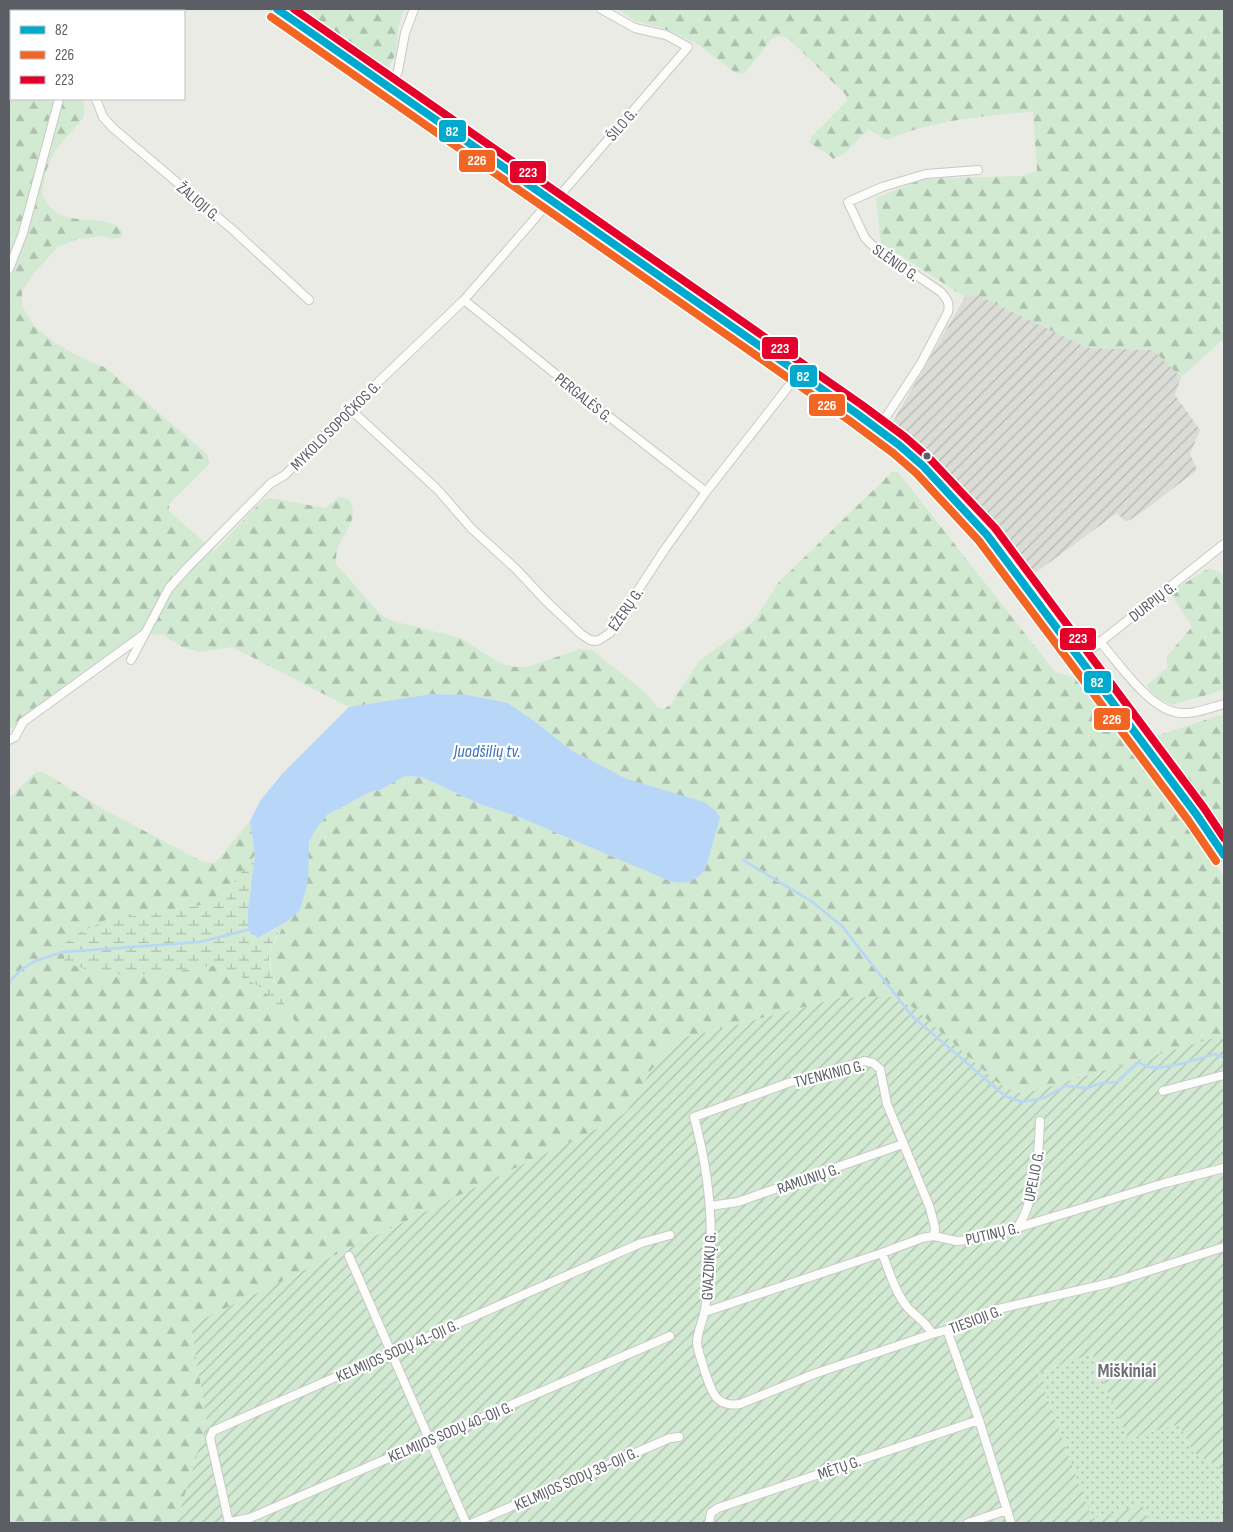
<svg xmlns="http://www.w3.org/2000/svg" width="1233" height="1532" viewBox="0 0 1233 1532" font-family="'Sofia Sans Condensed',sans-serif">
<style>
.industrial{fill:url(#industrial-furrows)}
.grass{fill:url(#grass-dots)}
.forest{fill:url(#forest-firs)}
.wetland{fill:url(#wetland-marsh)}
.garden{fill:url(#garden-furrows)}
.water{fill:#b8d7f8}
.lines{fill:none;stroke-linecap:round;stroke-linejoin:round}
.stream{stroke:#b8d7f8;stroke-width:2.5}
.street-casing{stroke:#c8c8c6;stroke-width:10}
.primary-casing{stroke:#d4ceb2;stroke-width:14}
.street{stroke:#fcfcfb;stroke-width:8}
.primary{stroke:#f3f2e7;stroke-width:11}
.bus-1-casing{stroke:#fff;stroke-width:11}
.bus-2-casing{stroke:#fff;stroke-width:11}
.bus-3-casing{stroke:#fff;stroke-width:11}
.bus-1{stroke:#00a9ce;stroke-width:8}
.bus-2{stroke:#f26522;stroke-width:8}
.bus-3{stroke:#e4002b;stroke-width:8}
.bus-dot{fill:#5b5e64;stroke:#fff;stroke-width:2}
.labels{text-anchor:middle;stroke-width:4.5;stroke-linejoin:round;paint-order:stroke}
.street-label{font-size:16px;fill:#5b5e64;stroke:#fff}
.water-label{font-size:18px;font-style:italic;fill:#3d72bf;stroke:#fff}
.quarter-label{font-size:19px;font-weight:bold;fill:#6c7076;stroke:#fff}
.line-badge{stroke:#fff;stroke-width:2}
.badge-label{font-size:14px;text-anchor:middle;font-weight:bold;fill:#fff}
</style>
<defs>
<pattern id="industrial-furrows" width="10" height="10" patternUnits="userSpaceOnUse" patternTransform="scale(1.25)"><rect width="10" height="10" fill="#dcdcd7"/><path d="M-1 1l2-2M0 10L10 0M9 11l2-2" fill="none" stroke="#b5b6b2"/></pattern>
<pattern id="grass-dots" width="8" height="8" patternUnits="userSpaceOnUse" patternTransform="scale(1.25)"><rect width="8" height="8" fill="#d2e9d2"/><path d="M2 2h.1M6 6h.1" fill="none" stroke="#adc0ae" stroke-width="1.8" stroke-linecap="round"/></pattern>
<pattern id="forest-firs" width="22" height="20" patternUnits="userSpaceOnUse" patternTransform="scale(1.25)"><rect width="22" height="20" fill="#d2e9d2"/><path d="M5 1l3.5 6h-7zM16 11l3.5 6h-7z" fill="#adc0ae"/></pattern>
<pattern id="wetland-marsh" width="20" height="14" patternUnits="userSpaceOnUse" patternTransform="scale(1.25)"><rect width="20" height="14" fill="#d2e9d2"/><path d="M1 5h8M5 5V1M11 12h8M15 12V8" fill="none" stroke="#adc0ae"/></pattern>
<pattern id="garden-furrows" width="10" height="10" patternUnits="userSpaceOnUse" patternTransform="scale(1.25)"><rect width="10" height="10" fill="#d2e9d2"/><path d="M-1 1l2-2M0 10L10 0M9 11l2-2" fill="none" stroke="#adc0ae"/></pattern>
</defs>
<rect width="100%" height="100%" fill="#ebebe6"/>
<path class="industrial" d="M 977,295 L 1088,348 L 1153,350 L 1181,377 L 1175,395 L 1200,430 L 1190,454 L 1197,470 L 1141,513 L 1126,522 L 1117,513 L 1027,579 L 942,476 L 918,452 L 888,430 L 965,297 Z"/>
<path class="grass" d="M 1092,1354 L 1128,1439 L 1179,1424 L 1193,1452 L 1224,1471 L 1224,1523 L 1150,1523 L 1142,1505 L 1092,1519 L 1038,1373 Z"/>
<path class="forest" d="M 9,9 L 138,9 L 131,11 L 11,11 L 11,99 L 84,99 L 84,117 L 56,149 L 45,173 L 42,195 C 45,199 47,204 51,208 C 70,228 105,212 123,231 L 121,237 L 112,239 L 101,236 L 78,239 L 59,246 L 36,271 L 22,291 L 22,306 L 34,326 L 54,342 L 78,356 L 106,368 L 207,454 L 210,463 L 169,504 L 169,511 L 214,551 L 264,499 L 271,498 L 325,508 L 339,497 L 348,499 C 361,516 345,531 338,547 C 336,552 336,558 336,564 L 379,613 L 389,620 L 460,638 L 500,663 L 515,667 L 527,667 L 580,649 L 593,651 L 646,693 L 658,708 L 664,709 L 671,704 L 699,661 L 753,622 L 779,582 L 892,472 L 898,472 L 1055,672 L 1075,678 L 1166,794 L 1210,853 L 1224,878 L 1224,1035 L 1034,1091 L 1015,1093 L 997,1082 L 914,1009 L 893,997 L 838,998 L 717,1030 L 684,1037 L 670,1047 L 652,1069 L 627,1111 L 617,1119 L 191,1325 L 207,1423 L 176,1523 L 9,1523 L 9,798 L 36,772 L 43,772 L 103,809 L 203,862 L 215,863 L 250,821 L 255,855 L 218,902 L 157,913 L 108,919 L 62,946 L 65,961 L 85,969 L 122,975 L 155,974 L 219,965 L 262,988 L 284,1017 L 295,1022 L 280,995 L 272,973 L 269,952 L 286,922 L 300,910 L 309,842 L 316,829 L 327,815 L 370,792 L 380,790 L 405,776 L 422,777 L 482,805 L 519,817 L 670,881 C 686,881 694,883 705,870 L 663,791 L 627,779 L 571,750 L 537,723 L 508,703 L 468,695 L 431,694 L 349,707 L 232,647 L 200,652 L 182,647 L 163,635 L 145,634 L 136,637 L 9,730 Z
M 294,9 L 404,9 L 398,27 L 396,54 L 387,70 Z
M 618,9 L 1224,9 L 1224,339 L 1181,377 L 1153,350 L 1088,348 L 977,295 L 965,297 L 881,243 L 876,198 L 923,179 L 1022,176 L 1037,171 L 1033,112 C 987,115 929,121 887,140 L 868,129 L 844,154 L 833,159 C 827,151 818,150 810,143 L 812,136 L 846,102 L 846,95 L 788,38 L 778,36 L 771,39 L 745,73 L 737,74 L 696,43 L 663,28 L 635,21 Z
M 1209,568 L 1221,573 L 1224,578 L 1224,690 L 1172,705 L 1153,696 L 1147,685 L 1167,668 L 1167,656 L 1192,627 L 1173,597 L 1176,589 Z
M 1224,714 L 1224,841 L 1156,736 Z"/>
<path class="wetland" d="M 255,855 L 253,880 L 259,938 L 286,922 C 282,929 269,946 269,953 C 267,974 285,1005 295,1023 L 284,1017 L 262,988 L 219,965 L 155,974 L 122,975 L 85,969 L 65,962 L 62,946 L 77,934 L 108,919 L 157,913 L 218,902 Z"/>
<path class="garden" d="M 867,997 L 893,997 L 914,1008 L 997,1082 L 1015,1093 L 1034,1091 L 1224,1035 L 1224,1471 L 1193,1452 L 1179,1424 L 1128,1439 L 1092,1354 L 1038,1373 L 1092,1519 L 1142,1505 L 1150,1523 L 176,1523 L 207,1423 L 191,1325 L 617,1119 L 627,1111 L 652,1069 L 670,1047 L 684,1037 L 717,1030 L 838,998 Z"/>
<path class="water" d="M 431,694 L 468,695 L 508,703 L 537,723 L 571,750 L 627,779 L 704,802 L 716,811 L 720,818 L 705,870 C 695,882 684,885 670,881 L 519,817 L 482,805 L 422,777 L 405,776 L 380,790 L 370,792 L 327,815 L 316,829 L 309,842 L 308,882 L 300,910 L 286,922 L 258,938 L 248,930 L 248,911 L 255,855 L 250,821 L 260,801 L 282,774 L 349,707 Z"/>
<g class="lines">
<path class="stream" d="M 743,860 L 811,901 L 842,926 L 912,1016 L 1005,1096 L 1022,1102 L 1044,1098 L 1065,1086 L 1088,1088 L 1102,1083 L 1117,1082 L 1138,1062 C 1141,1064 1145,1066 1149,1067 C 1165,1070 1198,1059 1215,1054 L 1224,1058
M 9,982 L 22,969 L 35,961 L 63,952 L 200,942 L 251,929"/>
<g class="street-casing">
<path id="street" d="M 84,11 L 85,9
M 391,87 L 398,71 L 405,33 L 414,9
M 96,99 L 103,117 L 113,128 L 233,230 L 309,300
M 9,269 L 23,233 L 59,99
M 464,300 L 589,401 L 706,492
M 350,409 L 438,490 L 471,528 L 516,569 L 545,600 L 581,634 L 590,640 L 595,641 L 599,640 L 610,633 L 665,549 L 706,492 L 799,373
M 878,429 L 920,365 L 948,312 C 950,303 947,299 941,292 L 872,245 L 865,238 L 848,202 L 882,187 L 926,174 L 978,170
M 1100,642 C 1118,662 1148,707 1175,712 C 1191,716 1209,708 1224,704
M 1080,658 L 1224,544
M 131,660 L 169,588 L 187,568 L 271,483 L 285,475 L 350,409 L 464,300 L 544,208 L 562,193 L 688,47 L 666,35 L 635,28 L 601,9
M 9,740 L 15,737 L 23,722 L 143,635
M 1163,1091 L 1224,1075
M 710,1206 L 738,1202 L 903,1144
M 1017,1228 C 1020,1223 1024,1217 1026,1211 C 1036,1184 1039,1150 1040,1121
M 934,1236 L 935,1228 L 930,1208 L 887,1104 L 880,1069 L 873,1063 L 864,1061 L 788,1083 L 694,1117 C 708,1168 714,1223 709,1276 C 707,1288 707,1302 704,1314 C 702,1323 697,1333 697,1343 C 698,1352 702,1361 704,1369 C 711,1389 714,1408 740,1404 L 814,1374 L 932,1334 L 947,1330 L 990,1311 L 1114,1282 L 1224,1247
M 882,1253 C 889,1270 895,1293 908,1308 C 916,1317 927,1322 932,1334
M 349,1256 L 466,1523
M 705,1312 L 882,1253 L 922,1238 L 934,1236 L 956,1241 L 971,1240 L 1017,1228 L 1165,1183 L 1224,1168
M 947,1330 L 979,1420 L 1011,1523
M 230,1522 L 250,1518 L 670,1336
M 229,1523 L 210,1438 L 213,1431 L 641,1243 L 670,1235
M 473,1523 L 670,1438 L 679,1437
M 709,1523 L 711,1513 L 718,1508 L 979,1420
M 968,1523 L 1007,1510"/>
</g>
<g class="primary-casing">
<path id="primary" d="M 277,9 L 856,413 C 879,430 903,447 923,466 C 946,488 966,511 987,535 L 1196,814 L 1224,855"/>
</g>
<use href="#street" class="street"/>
<use href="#primary" class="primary"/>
<g class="bus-1-casing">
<path id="bus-1" d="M 277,9 L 856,413 L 899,445 L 923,466 L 987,535 L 1196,814 L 1224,855"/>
</g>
<g class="bus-2-casing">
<path id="bus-2" d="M 271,17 L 850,421 L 893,453 L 916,473 L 979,541 L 1188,820 L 1216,861"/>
</g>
<g class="bus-3-casing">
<path id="bus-3" d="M 294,9 L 862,405 L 905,437 L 930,459 L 995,528 L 1204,808 L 1224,838"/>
</g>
<use href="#bus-1" class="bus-1"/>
<use href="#bus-2" class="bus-2"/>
<use href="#bus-3" class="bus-3"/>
</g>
<circle class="bus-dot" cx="927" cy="456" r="4.5"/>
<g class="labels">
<g class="street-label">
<text transform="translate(621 124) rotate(-49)" y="6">ŠILO G.</text>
<text transform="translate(199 201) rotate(40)" y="6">ŽALIOJI G.</text>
<text transform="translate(896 262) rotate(35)" y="6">SLĖNIO G.</text>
<text transform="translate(584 397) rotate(39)" y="6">PERGALĖS G.</text>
<text transform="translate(335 425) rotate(-45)" y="6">MYKOLO SOPOČKOS G.</text>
<text transform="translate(1152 601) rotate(-38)" y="6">DURPIŲ G.</text>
<text transform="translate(625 609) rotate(-55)" y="6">EŽERŲ G.</text>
<text transform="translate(829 1073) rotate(-14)" y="6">TVENKINIO G.</text>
<text transform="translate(1033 1176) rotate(-79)" y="6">UPELIO G.</text>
<text transform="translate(808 1178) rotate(-19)" y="6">RAMUNIŲ G.</text>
<text transform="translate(992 1233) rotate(-13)" y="6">PUTINŲ G.</text>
<text transform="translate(708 1266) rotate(-87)" y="6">GVAZDIKŲ G.</text>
<text transform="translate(975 1319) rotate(-21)" y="6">TIESIOJI G.</text>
<text transform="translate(397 1350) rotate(-24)" y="6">KELMIJOS SODŲ 41-OJI G.</text>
<text transform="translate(450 1431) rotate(-23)" y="6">KELMIJOS SODŲ 40-OJI G.</text>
<text transform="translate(839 1467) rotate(-19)" y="6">MĖTŲ G.</text>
<text transform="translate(576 1478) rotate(-24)" y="6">KELMIJOS SODŲ 39-OJI G.</text>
</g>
<g class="water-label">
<text x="487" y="757">Juodšilių tv.</text>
</g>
<g class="quarter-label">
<text x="1127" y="1377">Miškiniai</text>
</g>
</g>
<g class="line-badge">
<rect x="438" y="119" width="29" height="24" rx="5" fill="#00a9ce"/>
<rect x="458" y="149" width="38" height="24" rx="5" fill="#f26522"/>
<rect x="509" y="160" width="38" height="24" rx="5" fill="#e4002b"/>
<rect x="761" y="336" width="38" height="24" rx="5" fill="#e4002b"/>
<rect x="789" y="364" width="29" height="24" rx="5" fill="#00a9ce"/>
<rect x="808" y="393" width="38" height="24" rx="5" fill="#f26522"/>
<rect x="1059" y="627" width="38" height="24" rx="5" fill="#e4002b"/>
<rect x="1083" y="670" width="29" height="24" rx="5" fill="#00a9ce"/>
<rect x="1093" y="707" width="38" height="24" rx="5" fill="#f26522"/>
</g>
<g class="badge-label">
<text x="452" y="136">82</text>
<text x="477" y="165">226</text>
<text x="528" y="177">223</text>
<text x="780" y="353">223</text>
<text x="803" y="381">82</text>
<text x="827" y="410">226</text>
<text x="1078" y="643">223</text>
<text x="1097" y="687">82</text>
<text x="1112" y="724">226</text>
</g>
<rect width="1233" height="1532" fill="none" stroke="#5b5e64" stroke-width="20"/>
<rect x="10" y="10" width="175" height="90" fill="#ffffff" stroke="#bdbfc1"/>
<rect x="20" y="26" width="25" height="8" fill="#00a9ce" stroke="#bdbfc1"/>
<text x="55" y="35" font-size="15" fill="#5b5e64">82</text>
<rect x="20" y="51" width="25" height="8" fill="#f26522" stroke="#bdbfc1"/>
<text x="55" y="60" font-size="15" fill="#5b5e64">226</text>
<rect x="20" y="76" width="25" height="8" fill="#e4002b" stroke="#bdbfc1"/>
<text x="55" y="85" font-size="15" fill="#5b5e64">223</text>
</svg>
